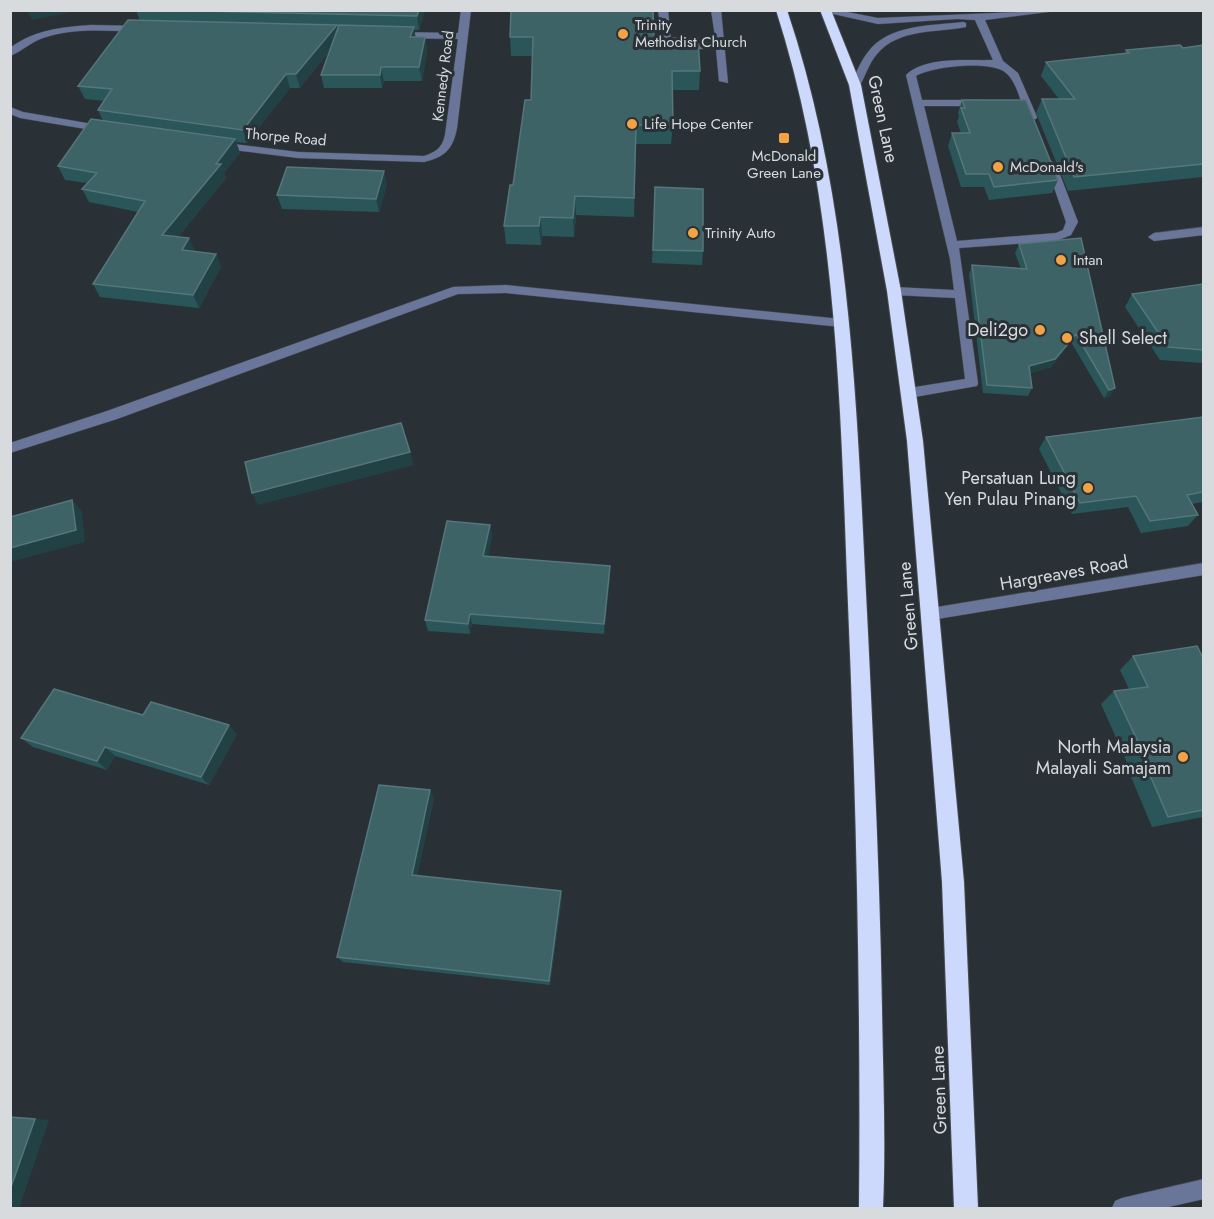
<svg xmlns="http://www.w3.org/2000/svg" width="1214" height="1219" viewBox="0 0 1214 1219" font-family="Jost,sans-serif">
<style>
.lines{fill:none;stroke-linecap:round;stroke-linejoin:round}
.minor-casing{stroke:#464c51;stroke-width:1}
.highway-casing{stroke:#464c51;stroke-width:2}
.minor{fill:#6a7699;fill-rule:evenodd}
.highway{fill:#cdd9fc;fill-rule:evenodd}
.wall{fill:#2a5559}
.shaded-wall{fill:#224145}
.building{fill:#3d6367;stroke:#55767a;stroke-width:1.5}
.poi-dot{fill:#f4a344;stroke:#2a3136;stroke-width:2}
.labels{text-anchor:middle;stroke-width:6;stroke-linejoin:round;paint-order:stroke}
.far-poi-label{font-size:15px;fill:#d7dbde;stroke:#2a3136;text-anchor:start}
.far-street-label{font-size:15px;fill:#d7dbde;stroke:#2a3136}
.street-label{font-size:18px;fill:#d7dbde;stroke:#2a3136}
.poi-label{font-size:18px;fill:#d7dbde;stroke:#2a3136;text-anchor:end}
</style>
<rect width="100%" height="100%" fill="#2a3136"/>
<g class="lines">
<g class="minor-casing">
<path id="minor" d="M 461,10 L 471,10 L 457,128 C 453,149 445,157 424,162 L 298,158 L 217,148 L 212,145 L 217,142 L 298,152 L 424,156 C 436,152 442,148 445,135 L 458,39 L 394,38 L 389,35 L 394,32 L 458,33 Z
M 658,10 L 668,10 L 671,41 L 677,43 L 716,43 L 711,10 L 721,10 L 728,83 L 719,81 L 716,49 L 676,49 L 663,45 Z
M 837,10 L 878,18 L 1064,10 L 985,20 L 1003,61 L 1018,73 L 1037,117 L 1036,119 L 1028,119 C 1021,106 1018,83 1006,73 C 992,60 933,66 916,76 L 922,100 L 980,100 L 985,103 L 980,106 L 924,106 L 957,241 L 1056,233 L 1063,230 L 1066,222 L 1046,164 L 1051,161 L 1056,164 L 1078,222 L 1071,235 L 1056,241 L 959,248 L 978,383 L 977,386 L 909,398 L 904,396 L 903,393 L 909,388 L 965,379 L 955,298 L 894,295 L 888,291 L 894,287 L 954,290 L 950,259 L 906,75 C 926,56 967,61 993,60 L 975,20 L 957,19 L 878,24 L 820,11 Z
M 963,22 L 966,23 L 966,27 C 936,33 899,28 877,54 C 869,63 865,77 859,87 L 850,85 C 856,74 860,62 868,52 C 889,24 931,26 963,22 Z
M 91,25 L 142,26 L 147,29 L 142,32 C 110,31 75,27 43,38 C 31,42 22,51 10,56 L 10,48 C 34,30 62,27 91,25 Z
M 10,107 L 23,112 L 104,126 L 109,129 L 104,132 L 20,118 L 10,114 Z
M 1204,227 L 1204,235 L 1154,241 L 1148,237 L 1154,233 Z
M 506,285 L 841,319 L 847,323 L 841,327 L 506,293 L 458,294 L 117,419 L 10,453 L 10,443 L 107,411 L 453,287 Z
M 1204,563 L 1204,575 L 931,620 L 926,619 L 923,614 L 926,609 L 931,608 Z
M 1204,1179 L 1204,1199 L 1164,1208 L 1112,1208 L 1115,1201 L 1122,1198 Z"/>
</g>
<g class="highway-casing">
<path id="highway" d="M 776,10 L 787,10 C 854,209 857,425 868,633 C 874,758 880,883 882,1009 C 883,1075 886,1142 883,1208 L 859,1208 C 861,998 856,789 847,579 C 840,389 835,193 776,10 Z
M 820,10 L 831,10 L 861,85 L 901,291 L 923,441 L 964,882 L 978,1208 L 954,1208 L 942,882 L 907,441 L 887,291 L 849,85 Z"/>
</g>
<use href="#minor" class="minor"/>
<use href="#highway" class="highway"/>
</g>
<path class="wall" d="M 136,10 L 425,10 L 419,30 L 414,30 L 415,37 L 425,37 L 427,51 L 422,81 L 384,81 L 382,88 L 324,88 L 321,75 L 329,52 L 300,88 L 290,88 L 247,143 L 236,142 L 240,153 L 224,173 L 226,178 L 178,237 L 195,251 L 216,254 L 221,267 L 199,308 L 100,297 L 93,284 L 138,212 L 89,202 L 82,189 L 87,183 L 65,180 L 58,166 L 103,121 L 98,110 L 104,101 L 85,99 L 78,86 L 140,21 Z
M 511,10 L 654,38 L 700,71 L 699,90 L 672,90 L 673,125 L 671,144 L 636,144 L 634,217 L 576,215 L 574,237 L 542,236 L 541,245 L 506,244 L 504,226 L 531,100 L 532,56 L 511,56 L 510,37 Z
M 1203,45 L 1203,177 L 1068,191 L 1036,113 L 1042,99 L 1059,99 L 1041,76 L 1046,62 L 1125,53 L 1126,50 L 1183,48 Z
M 962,100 L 1058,180 L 1052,193 L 989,200 L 984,187 L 961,187 L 948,146 L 952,133 L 961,133 L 957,122 L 959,116 L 958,113 Z
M 387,184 L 379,212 L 282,209 L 277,195 Z
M 655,187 L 703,251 L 702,265 L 652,263 Z
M 1081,238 L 1110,396 L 1104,398 L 1071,342 L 1051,367 L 1030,373 L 1032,388 L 1028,396 L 983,393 L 969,274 L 972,265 L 1021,269 L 1015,253 L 1019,244 Z
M 1203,284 L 1203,363 L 1160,360 L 1125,307 L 1132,294 Z
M 1203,417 L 1203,502 L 1192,504 L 1198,515 L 1188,526 L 1141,533 L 1128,507 L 1072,514 L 1039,449 L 1046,437 Z
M 490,525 L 492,536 L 488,556 L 610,577 L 604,634 L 472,624 L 470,634 L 428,631 L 425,620 Z
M 1133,656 L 1203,658 L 1203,817 L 1152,827 L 1131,777 L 1133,776 L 1101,704 L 1114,691 L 1129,689 L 1120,670 Z
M 143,715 L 237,734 L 209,785 L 115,756 L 107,770 L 33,747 L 21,738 Z
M 434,798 L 417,876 L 561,891 L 562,897 L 550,985 L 343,962 L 337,957 Z"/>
<path class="shaded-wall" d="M 27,10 L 82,10 L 32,20 Z
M 419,10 L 425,10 L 419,30 L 417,16 Z
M 337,25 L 340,39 L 300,88 L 296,74 Z
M 414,27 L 416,40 L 410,37 Z
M 425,37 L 427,51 L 422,81 L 419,67 Z
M 381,67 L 384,81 L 382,88 L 380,75 Z
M 286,74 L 290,88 L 247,143 L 243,130 Z
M 235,139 L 240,153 L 224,173 L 226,178 L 169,248 L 162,235 Z
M 384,171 L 387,184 L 379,212 L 376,199 Z
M 575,196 L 576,215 L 574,237 L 573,218 Z
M 540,217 L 542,236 L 541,245 L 539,226 Z
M 189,238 L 195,251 L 182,250 Z
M 216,254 L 221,267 L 199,308 L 193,295 Z
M 1076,334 L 1071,342 L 1051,367 L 1025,374 L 1029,366 Z
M 1115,388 L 1110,396 L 1104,398 L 1109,390 Z
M 410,452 L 414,465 L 258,505 L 252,493 Z
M 72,500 L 82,512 L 85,542 L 10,562 L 10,548 Z
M 490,525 L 492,536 L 486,567 L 483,556 Z
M 610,566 L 610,577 L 604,634 L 604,624 Z
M 470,614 L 472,624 L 470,634 L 468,624 Z
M 229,725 L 237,734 L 209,785 L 201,777 Z
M 105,747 L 115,756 L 107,770 L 97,761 Z
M 430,790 L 434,798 L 416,882 L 412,875 Z
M 561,891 L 562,897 L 550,985 L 549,981 Z
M 35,1119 L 49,1120 L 19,1209 L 10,1209 L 10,1190 Z"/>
<path class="building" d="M 152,10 L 419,10 L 417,16 Z
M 511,10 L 653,10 L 654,38 L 698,38 L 700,71 L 672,71 L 673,125 L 636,125 L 634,198 L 575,196 L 573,218 L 540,217 L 539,226 L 504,226 L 510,185 L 513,185 L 525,100 L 531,100 L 533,37 L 510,37 Z
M 128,20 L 337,25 L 296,74 L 286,74 L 243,130 L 98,110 L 112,89 L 78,86 Z
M 339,25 L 414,27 L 410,37 L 425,37 L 419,67 L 381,67 L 380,75 L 321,75 Z
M 1180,45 L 1183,48 L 1203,45 L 1203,164 L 1074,177 L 1042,99 L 1075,99 L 1046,62 L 1129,53 L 1126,50 Z
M 962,100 L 1026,100 L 1058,180 L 994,187 L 989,174 L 966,174 L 952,133 L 970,133 L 961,108 L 965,108 Z
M 91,119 L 235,139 L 216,164 L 221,164 L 162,235 L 189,238 L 182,250 L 216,254 L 193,295 L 93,284 L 145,201 L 82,189 L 97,173 L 58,166 Z
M 287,167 L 384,171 L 376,199 L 277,195 Z
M 655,187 L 703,189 L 703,251 L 653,250 Z
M 1081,238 L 1115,388 L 1109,390 L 1076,334 L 1055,359 L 1029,366 L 1032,388 L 987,385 L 972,265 L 1027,269 L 1019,244 Z
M 1203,284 L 1203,350 L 1168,347 L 1132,294 Z
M 1203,417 L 1203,492 L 1187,495 L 1198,515 L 1150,521 L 1136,496 L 1080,503 L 1046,437 Z
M 401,423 L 410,452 L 252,493 L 245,462 Z
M 72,500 L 76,530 L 10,548 L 10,517 Z
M 447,521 L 490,525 L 483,556 L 610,566 L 604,624 L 470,614 L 468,624 L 425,620 Z
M 1197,646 L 1203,658 L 1203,810 L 1168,817 L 1146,766 L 1149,765 L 1114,691 L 1148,687 L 1133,656 Z
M 54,689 L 143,715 L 151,702 L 229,725 L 201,777 L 105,747 L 97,761 L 21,738 Z
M 379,785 L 430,790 L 412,875 L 561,891 L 549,981 L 337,957 Z
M 10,1117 L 35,1119 L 10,1190 Z"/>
<g class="poi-dot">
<circle cx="623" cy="34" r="6"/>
<circle cx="632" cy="124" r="6"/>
<rect x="778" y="132" width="12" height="12" rx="3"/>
<circle cx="998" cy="167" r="6"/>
<circle cx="693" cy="233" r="6"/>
<circle cx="1061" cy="260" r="6"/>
<circle cx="1040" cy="330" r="6"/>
<circle cx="1067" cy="338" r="6"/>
<circle cx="1088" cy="488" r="6"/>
<circle cx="1183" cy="757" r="6"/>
</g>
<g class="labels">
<g class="far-poi-label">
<text x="635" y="30">Trinity<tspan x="635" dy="17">Methodist Church</tspan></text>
<text x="644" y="129">Life Hope Center</text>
<text x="784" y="161" text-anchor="middle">McDonald<tspan x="784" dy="17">Green Lane</tspan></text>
<text x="1010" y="172">McDonald's</text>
<text x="705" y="238">Trinity Auto</text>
<text x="1073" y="265">Intan</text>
</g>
<g class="far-street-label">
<text transform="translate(443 76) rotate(-83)" y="5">Kennedy Road</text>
<text transform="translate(286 137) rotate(5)" y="5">Thorpe Road</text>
</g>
<g class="street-label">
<text transform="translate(883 119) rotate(78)" y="6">Green Lane</text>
<text transform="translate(1064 573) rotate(-10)" y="6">Hargreaves Road</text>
<text transform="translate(908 606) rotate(-95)" y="6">Green Lane</text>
<text transform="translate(939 1090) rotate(-92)" y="6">Green Lane</text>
</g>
<g class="poi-label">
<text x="1028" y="336">Deli2go</text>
<text x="1079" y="344" text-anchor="start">Shell Select</text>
<text x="1076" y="484">Persatuan Lung<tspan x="1076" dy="21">Yen Pulau Pinang</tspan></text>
<text x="1171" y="753">North Malaysia<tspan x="1171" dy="21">Malayali Samajam</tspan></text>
</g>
</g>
<rect width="1214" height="1219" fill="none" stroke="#d7dbde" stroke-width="24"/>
</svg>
